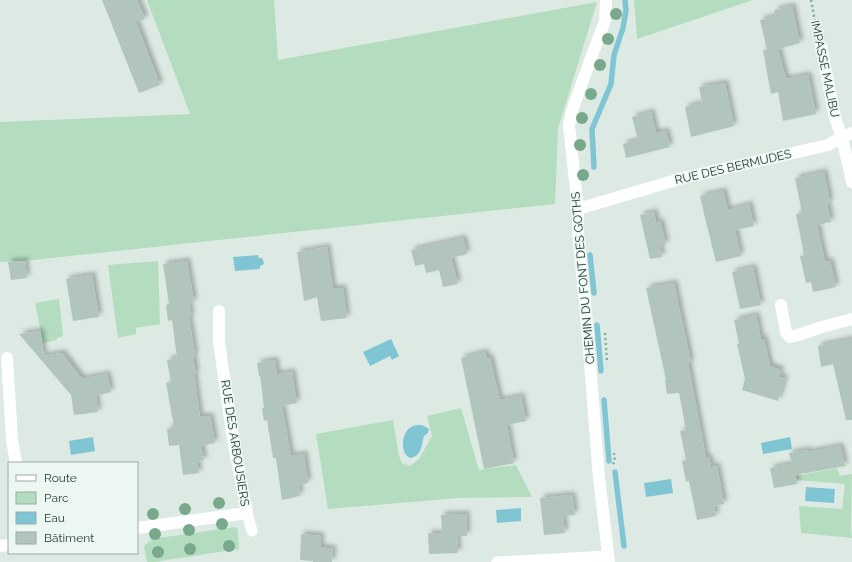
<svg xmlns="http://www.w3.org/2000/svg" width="852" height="562" viewBox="0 0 852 562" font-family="Raleway,sans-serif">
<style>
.green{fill:#b4ddc0}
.water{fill:#80c5d4}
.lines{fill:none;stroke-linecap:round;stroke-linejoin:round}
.stream{stroke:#80c5d4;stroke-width:5.5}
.building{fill:#b2c5bd;filter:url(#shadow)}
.path{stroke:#7bb0a0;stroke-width:2.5;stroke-dasharray:2 3;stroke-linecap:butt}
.service{stroke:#fff;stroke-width:11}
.minor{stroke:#fff;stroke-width:12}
.tree{fill:#78a98d}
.labels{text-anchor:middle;stroke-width:3;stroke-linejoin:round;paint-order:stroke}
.street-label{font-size:12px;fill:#1e3a33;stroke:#edf7f2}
</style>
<defs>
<filter id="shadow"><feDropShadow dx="3.5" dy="-3.5" stdDeviation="2" flood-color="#0004"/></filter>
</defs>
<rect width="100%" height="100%" fill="#ddeae4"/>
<path class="green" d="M 147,0 L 274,0 L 278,60 L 597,2 L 558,129 L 555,204 L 33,260 L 0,262 L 0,122 L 190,114 Z
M 634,0 L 753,0 L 637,39 Z
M 158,261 L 160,324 L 136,328 L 136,334 L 118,338 L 108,265 Z
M 59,299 L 63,336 L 57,338 L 57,340 L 43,343 L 35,303 Z
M 461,408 L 479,470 L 516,465 L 532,497 L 459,498 L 328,509 L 316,434 L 393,420 L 399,456 L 402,463 L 410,466 L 419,459 L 432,436 L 427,416 Z
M 837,468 L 840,476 L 852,474 L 851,526 L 852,538 L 801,533 L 799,506 L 842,509 L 845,484 L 797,480 L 796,476 Z
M 235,527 L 238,529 L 239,549 L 154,562 L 147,562 L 144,546 L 152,539 Z"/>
<path class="water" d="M 258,255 L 259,258 L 262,258 L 263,260 L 264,264 L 260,266 L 260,269 L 235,271 L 233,257 Z
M 391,339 L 399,356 L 392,360 L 390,356 L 370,366 L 363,352 Z
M 422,425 L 429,429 L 428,433 L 424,436 C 421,446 422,456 410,458 C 407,456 405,455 404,451 C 401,444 404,429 413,426 C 415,425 419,425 422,425 Z
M 93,437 L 95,451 L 71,455 L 69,441 Z
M 790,437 L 792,449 L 763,454 L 761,443 Z
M 671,479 L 673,493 L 646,497 L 644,483 Z
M 806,487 L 835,489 L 834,503 L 805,501 Z
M 521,508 L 521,521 L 497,523 L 496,510 Z"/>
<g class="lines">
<path class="stream" d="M 594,167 L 592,129 L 611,84 L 614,55 L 623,28 L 626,10 L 625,0
M 590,255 L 594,293
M 597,325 L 601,371
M 604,400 L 609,461
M 615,472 L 624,546"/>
</g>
<path class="building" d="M 102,0 L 137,0 L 145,19 L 136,22 L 160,85 L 139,93 Z
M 792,6 L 800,43 L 778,49 L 786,79 L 808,75 L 816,114 L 783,121 L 778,92 L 771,94 L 763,50 L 767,50 L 760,20 L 776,16 L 774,10 Z
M 725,83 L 734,126 L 691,137 L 685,107 L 702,103 L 699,87 Z
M 651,112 L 656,133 L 666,131 L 670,147 L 626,158 L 623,144 L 638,140 L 632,117 Z
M 824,172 L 830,202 L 827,203 L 831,222 L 817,225 L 825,262 L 830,261 L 836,287 L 813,292 L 811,282 L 806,283 L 800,256 L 804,255 L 796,214 L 802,213 L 795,178 Z
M 723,191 L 728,210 L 749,204 L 754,226 L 735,230 L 741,256 L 716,262 L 705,218 L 700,196 Z
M 654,212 L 656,223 L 660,221 L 666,244 L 660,246 L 662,257 L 650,259 L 640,215 Z
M 463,238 L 467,254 L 451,258 L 458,284 L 443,287 L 439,270 L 426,273 L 424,264 L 415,266 L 411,250 Z
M 327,247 L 333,289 L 343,288 L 347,318 L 321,321 L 317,297 L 304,301 L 297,252 Z
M 25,261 L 27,278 L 11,280 L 8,262 Z
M 187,261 L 194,302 L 189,303 L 191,317 L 189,317 L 195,356 L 193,357 L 196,374 L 194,374 L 200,417 L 210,416 L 215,443 L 201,446 L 204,460 L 197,462 L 199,473 L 183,475 L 179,445 L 169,446 L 167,429 L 174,427 L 166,383 L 171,382 L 167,360 L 177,358 L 172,320 L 168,321 L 166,305 L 169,304 L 163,264 Z
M 753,267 L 761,305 L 740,309 L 732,272 Z
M 92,275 L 99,317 L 73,321 L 66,279 Z
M 674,283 L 691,363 L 688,363 L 706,458 L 709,457 L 711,467 L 717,466 L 724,504 L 714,506 L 716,516 L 697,520 L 689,481 L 686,482 L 682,461 L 686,460 L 680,431 L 686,430 L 679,393 L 667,394 L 665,380 L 666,380 L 646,288 Z
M 756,315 L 761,339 L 764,339 L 770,366 L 781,370 L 779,377 L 785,378 L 778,401 L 742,390 L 745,379 L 737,344 L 739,344 L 734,320 Z
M 40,331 L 44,356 L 62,353 L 82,379 L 107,374 L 111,392 L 96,396 L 98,412 L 74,415 L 71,395 L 19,334 Z
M 852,339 L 852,420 L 846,420 L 833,364 L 821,367 L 818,346 Z
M 485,352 L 487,359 L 490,358 L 500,400 L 521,396 L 526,421 L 507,425 L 514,463 L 484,469 L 461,358 Z
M 275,360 L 277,374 L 292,372 L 297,403 L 282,406 L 291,456 L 304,454 L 308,483 L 299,485 L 300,496 L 282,500 L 276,458 L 273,458 L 267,420 L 264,421 L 262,409 L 264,407 L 260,376 L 259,376 L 257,363 Z
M 840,446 L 845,466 L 795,475 L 797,484 L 774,488 L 770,468 L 792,464 L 789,453 L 807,450 L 808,452 Z
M 572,495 L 575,515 L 563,516 L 565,533 L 544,535 L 540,498 Z
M 466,514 L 467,536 L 457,536 L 458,553 L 429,554 L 428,533 L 442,534 L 441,515 Z
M 301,534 L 321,536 L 320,547 L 333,549 L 332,562 L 313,562 L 313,561 L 300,560 Z"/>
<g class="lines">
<path class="path" d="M 811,0 L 817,32
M 605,333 L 607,362
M 613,464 L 615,461 L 614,453"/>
<path class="service" d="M 247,513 L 252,531
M 497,562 L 608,556"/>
<path class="minor" d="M 606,0 L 605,21 L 591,58 L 572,111 L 569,126 L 578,209 L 578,232 L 586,313 L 599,478 L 609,562
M 821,46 L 835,118 L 842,137 L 852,133
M 578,209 L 683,178 L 828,145 L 842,137 L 852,182
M 781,305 L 786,332 L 790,337 L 798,335 L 822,327 L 852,319
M 7,358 L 12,440 L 16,463
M 137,528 L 247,513 L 233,440 L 219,342 L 219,311
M 0,546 L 9,545"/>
</g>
<g class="tree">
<circle cx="616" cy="14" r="6"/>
<circle cx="608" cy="39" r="6"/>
<circle cx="600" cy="65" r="6"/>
<circle cx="591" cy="94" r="6"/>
<circle cx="582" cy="118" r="6"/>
<circle cx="580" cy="145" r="6"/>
<circle cx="583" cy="175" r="6"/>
<circle cx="219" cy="503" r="6"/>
<circle cx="185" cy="509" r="6"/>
<circle cx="153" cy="514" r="6"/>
<circle cx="222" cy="524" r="6"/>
<circle cx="189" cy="530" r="6"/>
<circle cx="155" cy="534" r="6"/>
<circle cx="229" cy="546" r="6"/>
<circle cx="190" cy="549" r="6"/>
<circle cx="158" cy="552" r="6"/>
</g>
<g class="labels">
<g class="street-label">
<text transform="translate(825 69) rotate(78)" y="4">IMPASSE MALIBU</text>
<text transform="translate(733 167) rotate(-13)" y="4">RUE DES BERMUDES</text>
<text transform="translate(583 278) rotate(-95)" y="4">CHEMIN DU FONT DES GOTHS</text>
<text transform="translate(235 443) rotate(81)" y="4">RUE DES ARBOUSIERS</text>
</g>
</g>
<rect x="8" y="462" width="130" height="92" fill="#edf7f2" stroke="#9aaba6"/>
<rect x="16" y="475" width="20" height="6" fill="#ffffff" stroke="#9aaba6"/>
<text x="44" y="482" font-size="12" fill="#1e3a33">Route</text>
<rect x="16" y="492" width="20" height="12" fill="#b4ddc0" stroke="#9aaba6"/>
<text x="44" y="502" font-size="12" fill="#1e3a33">Parc</text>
<rect x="16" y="512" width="20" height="12" fill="#80c5d4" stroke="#9aaba6"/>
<text x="44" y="522" font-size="12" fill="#1e3a33">Eau</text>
<rect x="16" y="532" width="20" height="12" fill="#b2c5bd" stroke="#9aaba6"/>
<text x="44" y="542" font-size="12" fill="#1e3a33">Bâtiment</text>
</svg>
